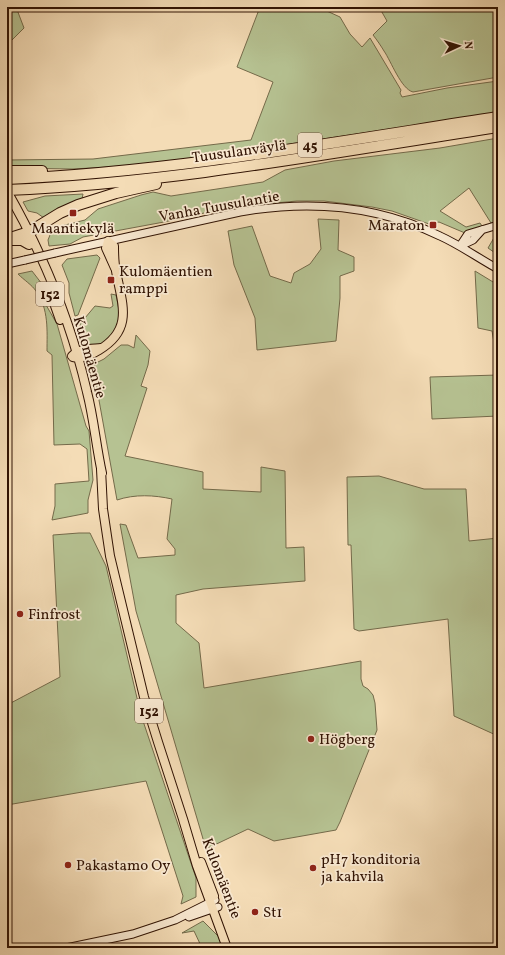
<svg xmlns="http://www.w3.org/2000/svg" width="505" height="955" viewBox="0 0 505 955" font-family="Vollkorn,serif">
<style>
.green{fill:#b6c292;stroke:#746a4a}
.lines{fill:none;stroke-linecap:round;stroke-linejoin:round}
.secondary-casing{stroke:#311303;stroke-width:9}
.primary-casing{stroke:#311303;stroke-width:10}
.highway-casing{stroke:#311303;stroke-width:12}
.secondary{stroke:#f8e8d0;stroke-width:7}
.primary{stroke:#f4dcb6;stroke-width:8}
.highway{stroke:#f4dcb6;stroke-width:10}
.secondary-bridge-casing{stroke:#311303;stroke-width:9;stroke-linecap:butt}
.secondary-bridge{stroke:#f8e8d0;stroke-width:7}
.poi-dot{fill:#8f2418;stroke:#f8e8d0;stroke-width:1.5}
.labels{text-anchor:middle;stroke-width:3.5;stroke-linejoin:round;paint-order:stroke}
.shield{fill:#f8e8d0;stroke:#6d5340;stroke-width:1}
.shield-label{font-size:14px;font-weight:bold;fill:#311303}
.street-label{font-size:15px;fill:#311303;stroke:#f8e8d0}
.poi-label{font-size:15px;fill:#311303;stroke:#f8e8d0;text-anchor:start}
</style>
<rect width="100%" height="100%" fill="#f4dcb6"/>
<filter id="stains"><feTurbulence type="fractalNoise" baseFrequency=".005" numOctaves="4"/><feColorMatrix values="0 0 0 0 .2 0 0 0 0 .09 0 0 0 0 .02 0 0 0 .5 -.17"/></filter>
<radialGradient id="worn" r=".72"><stop offset=".6" stop-color="#630" stop-opacity="0"/><stop offset="1" stop-color="#630" stop-opacity=".3"/></radialGradient>
<path class="green" d="M 7,7 L 16,7 L 24,28 L 11,41 L 7,30 Z
M 260,7 L 318,7 L 340,17 L 350,34 L 362,47 L 370,38 L 401,90 L 400,93 L 402,97 L 447,88 L 498,81 L 498,113 L 181,160 L 129,166 L 72,169 L 7,168 L 7,160 L 93,159 L 251,140 L 273,82 L 237,67 Z
M 379,7 L 498,7 L 498,77 L 413,92 C 401,89 391,61 384,51 C 381,46 377,40 373,35 L 387,21 Z
M 498,138 L 498,221 L 491,223 L 469,188 L 440,211 L 466,227 L 480,223 L 482,226 L 465,233 L 439,222 L 429,224 L 392,211 L 372,207 L 324,201 L 297,201 L 231,207 L 164,222 L 83,237 L 70,244 L 49,246 L 48,240 L 50,235 L 60,228 L 61,226 L 85,220 L 98,209 L 141,195 L 153,192 L 171,196 L 263,182 L 285,170 L 334,161 L 440,148 Z
M 83,194 L 82,199 L 44,218 L 37,213 L 28,211 L 23,202 L 45,196 Z
M 318,219 L 339,220 L 338,250 L 354,257 L 354,271 L 340,276 L 340,298 L 336,341 L 257,350 L 255,318 L 234,265 L 228,231 L 252,226 L 270,276 L 291,283 L 294,273 L 310,264 L 321,249 Z
M 495,236 L 498,236 L 498,255 L 488,248 Z
M 97,255 L 100,258 L 78,315 L 75,316 L 69,293 L 69,283 L 62,265 L 67,259 Z
M 32,271 L 42,284 L 42,298 L 57,324 L 86,426 L 89,431 L 93,480 L 88,500 L 88,513 L 52,520 L 55,506 L 55,484 L 89,481 L 87,449 L 80,444 L 54,445 L 52,355 L 47,351 C 47,331 49,309 36,291 C 32,285 24,280 18,274 Z
M 475,271 L 498,285 L 498,344 L 494,343 L 492,331 L 478,328 Z
M 111,294 L 116,295 L 120,315 L 114,334 L 102,344 L 94,346 L 89,346 L 81,329 L 80,324 L 95,306 L 110,308 L 113,306 Z
M 136,335 L 150,351 L 148,365 L 141,386 L 147,388 L 125,456 L 203,472 L 203,489 L 261,492 L 261,467 L 285,471 L 286,548 L 304,547 L 305,581 L 203,589 L 176,595 L 176,623 L 199,643 L 204,688 L 361,661 L 361,679 L 363,686 L 368,689 L 373,695 L 375,703 L 377,730 L 340,822 L 336,830 L 274,841 L 248,829 L 206,849 L 136,611 L 120,524 L 126,525 L 138,558 L 175,555 L 175,549 L 167,539 L 172,499 C 154,495 135,494 117,500 L 93,367 L 96,363 L 104,359 L 121,345 L 128,345 L 134,348 Z
M 498,375 L 498,416 L 432,419 L 430,377 Z
M 379,476 L 424,489 L 466,489 L 469,541 L 498,538 L 498,736 L 454,716 L 448,619 L 359,631 L 354,629 L 351,545 L 348,545 L 347,477 Z
M 79,533 L 90,533 L 106,566 L 141,715 L 196,878 L 196,897 L 181,904 L 183,896 L 146,781 L 7,805 L 7,705 L 60,677 L 53,535 Z
M 203,921 L 219,937 L 223,948 L 202,948 L 194,931 L 182,933 Z"/>
<g class="lines">
<g class="secondary-casing">
<path id="secondary" d="M 460,246 L 468,234 L 498,225
M 460,246 L 473,240 L 482,230
M 55,253 L 240,212 C 308,200 377,205 440,236 C 460,245 478,258 498,269
M 7,264 L 25,260
M 189,917 L 218,907
M 66,948 L 133,934 L 175,920 L 215,900"/>
</g>
<g class="primary-casing">
<path id="primary" d="M 7,191 C 43,254 71,322 87,392 C 94,419 96,446 102,473
M 49,289 L 60,320
M 72,356 C 80,348 91,349 101,348
M 73,357 C 82,359 91,355 99,350 C 134,329 122,304 116,271 C 114,263 114,254 114,246 L 108,241 L 106,248 L 115,268
M 101,469 L 103,509 L 110,556 L 144,697 L 158,742 L 183,819 L 197,866 L 227,948
M 201,862 L 214,896"/>
</g>
<g class="highway-casing">
<path id="highway" d="M 7,171 L 42,171
M 7,179 C 172,172 335,142 498,117
M 7,190 C 172,183 335,152 498,127
M 7,239 L 29,232 L 60,213 L 78,205 L 116,193 L 156,184
M 11,240 L 22,240 L 29,244"/>
</g>
<use href="#secondary" class="secondary"/>
<use href="#primary" class="primary"/>
<use href="#highway" class="highway"/>
<g class="secondary-bridge-casing">
<path id="secondary-bridge" d="M 25,260 L 55,253"/>
</g>
<use href="#secondary-bridge" class="secondary-bridge"/>
</g>
<g class="poi-dot">
<rect x="69" y="209" width="8" height="8" rx="2"/>
<rect x="429" y="221" width="8" height="8" rx="2"/>
<rect x="107" y="276" width="8" height="8" rx="2"/>
<circle cx="20" cy="614" r="4"/>
<circle cx="311" cy="739" r="4"/>
<circle cx="68" cy="865" r="4"/>
<circle cx="313" cy="868" r="4"/>
<circle cx="255" cy="912" r="4"/>
</g>
<g class="labels">
<g class="shield">
<rect x="298" y="133" width="24" height="24" rx="3"/>
<rect x="36" y="282" width="28" height="24" rx="3"/>
<rect x="135" y="699" width="28" height="24" rx="3"/>
</g>
<g class="shield-label">
<text x="310" y="150">45</text>
<text x="50" y="299">152</text>
<text x="149" y="716">152</text>
</g>
<g class="street-label">
<text transform="translate(239 151) rotate(-8)" y="5">Tuusulanväylä</text>
<text transform="translate(219 206) rotate(-10)" y="5">Vanha Tuusulantie</text>
<text transform="translate(90 357) rotate(74)" y="5">Kulomäentie</text>
<text transform="translate(222 878) rotate(69)" y="5">Kulomäentie</text>
</g>
<g class="poi-label">
<text x="425" y="230" text-anchor="end">Maraton</text>
<text x="73" y="233" text-anchor="middle">Maantiekylä</text>
<text x="119" y="276">Kulomäentien<tspan x="119" dy="17">ramppi</tspan></text>
<text x="28" y="619">Finfrost</text>
<text x="319" y="744">Högberg</text>
<text x="321" y="864">pH7 konditoria<tspan x="321" dy="17">ja kahvila</tspan></text>
<text x="76" y="870">Pakastamo Oy</text>
<text x="263" y="917">St1</text>
</g>
</g>
<rect width="505" height="955" fill="none" stroke="#f4dcb6" stroke-width="24"/>
<rect x="8" y="8" width="489" height="939" fill="none" stroke="#311303" stroke-width="2"/>
<rect x="12" y="12" width="481" height="931" fill="none" stroke="#311303"/>
<g transform="translate(459 46) rotate(86)" stroke="#f8e8d0" stroke-width="3" paint-order="stroke">
<path d="M0-3L7 15L0 10L-7 15Z" fill="#311303"/>
<text y="-6" font-size="11" font-weight="bold" text-anchor="middle" fill="#311303">N</text>
</g>
<rect width="100%" height="100%" filter="url(#stains)"/>
<rect width="100%" height="100%" fill="url(#worn)"/>
</svg>
